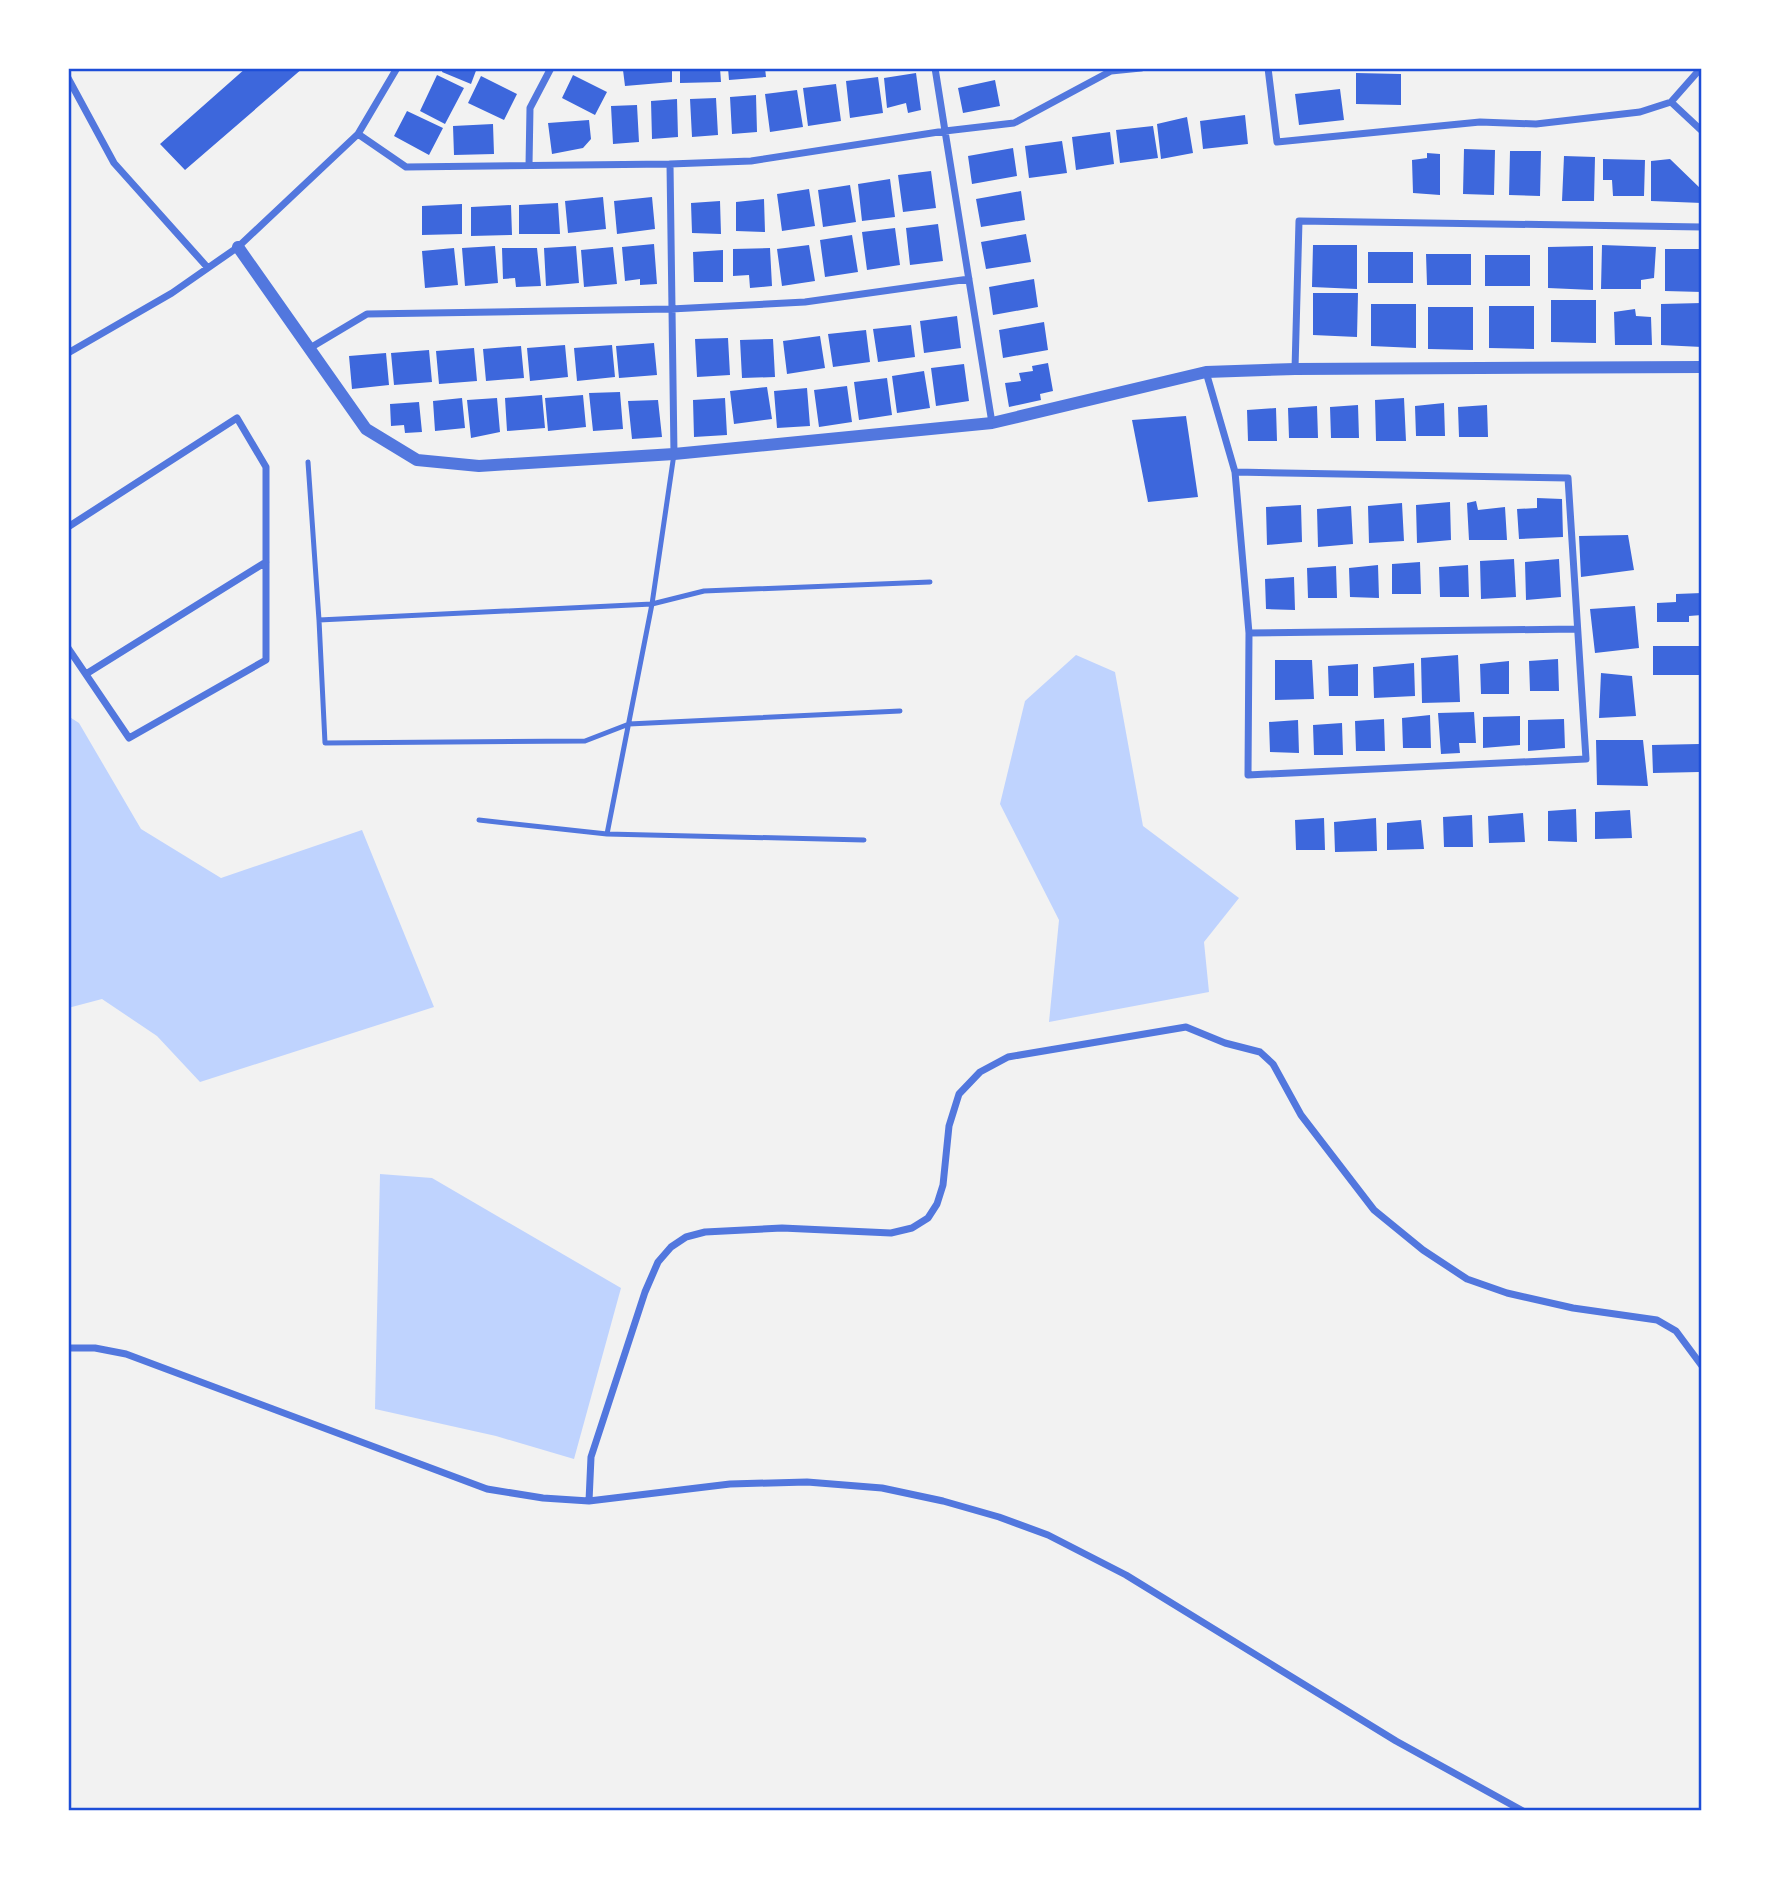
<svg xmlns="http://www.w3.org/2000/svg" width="1770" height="1879" viewBox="0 0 1770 1879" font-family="'Exo 2',sans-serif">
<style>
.water{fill:#bfd3fe}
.building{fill:#3d67dc}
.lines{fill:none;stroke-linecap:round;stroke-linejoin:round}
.service{stroke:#5277de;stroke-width:5}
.minor{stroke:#5277de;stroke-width:7}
.tertiary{stroke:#5277de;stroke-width:12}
.neatline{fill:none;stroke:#1d4ed8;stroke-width:2.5}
</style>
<rect width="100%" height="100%" fill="#f2f2f2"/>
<path class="water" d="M 1076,655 L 1115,672 L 1143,826 L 1239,898 L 1204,942 L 1209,992 L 1049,1022 L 1059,920 L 1000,804 L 1025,701 Z
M 68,716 L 79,723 L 141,829 L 221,878 L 362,830 L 434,1007 L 200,1082 L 157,1036 L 102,999 L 68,1008 Z
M 380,1174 L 432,1178 L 621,1288 L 574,1459 L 496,1436 L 375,1409 Z"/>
<path class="building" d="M 246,68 L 303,68 L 185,170 L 160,144 Z
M 443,68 L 477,68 L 471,84 L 442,72 Z
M 634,68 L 672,68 L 672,82 L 625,86 L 623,70 Z
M 680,68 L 720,68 L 721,82 L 680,83 Z
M 728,68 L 765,68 L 766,77 L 729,80 Z
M 916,73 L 921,110 L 908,113 L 906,103 L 887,108 L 884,78 Z
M 1356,73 L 1401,74 L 1401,105 L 1356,104 Z
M 437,75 L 464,88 L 445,124 L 420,111 Z
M 573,75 L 607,92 L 595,115 L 562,98 Z
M 481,76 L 517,94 L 504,120 L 468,103 Z
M 878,77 L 883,113 L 850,118 L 846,81 Z
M 995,80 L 1000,106 L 963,113 L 958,88 Z
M 836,84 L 841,121 L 808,126 L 803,88 Z
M 1340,89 L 1344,120 L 1299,125 L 1295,94 Z
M 797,90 L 803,127 L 770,132 L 765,94 Z
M 756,95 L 757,132 L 732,134 L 730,97 Z
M 716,98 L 718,135 L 692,137 L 690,99 Z
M 677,99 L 678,137 L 652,139 L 651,101 Z
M 637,105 L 639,142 L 613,144 L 611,106 Z
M 407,111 L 443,128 L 429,155 L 394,136 Z
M 1245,115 L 1248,144 L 1203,149 L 1200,121 Z
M 1187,117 L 1193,153 L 1161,159 L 1157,124 Z
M 589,120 L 591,139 L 583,148 L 552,154 L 548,123 Z
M 493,124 L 494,154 L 454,155 L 453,126 Z
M 1153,126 L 1158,158 L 1120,163 L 1116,130 Z
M 1110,132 L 1114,164 L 1076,170 L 1072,137 Z
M 1062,141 L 1067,173 L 1029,178 L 1025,146 Z
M 1013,148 L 1017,176 L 972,184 L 968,156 Z
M 1464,149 L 1495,150 L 1494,195 L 1463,194 Z
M 1510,151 L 1541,151 L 1540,196 L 1509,195 Z
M 1427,153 L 1440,154 L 1440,195 L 1413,193 L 1412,160 L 1427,158 Z
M 1564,156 L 1595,157 L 1594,201 L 1562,201 Z
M 1603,159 L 1645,160 L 1644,196 L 1613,196 L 1612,180 L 1603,180 Z
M 1670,159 L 1702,190 L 1702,203 L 1651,201 L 1651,161 Z
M 931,171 L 936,208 L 903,212 L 898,175 Z
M 890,179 L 895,217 L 862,221 L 858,184 Z
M 850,185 L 856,222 L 823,227 L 818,190 Z
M 809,189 L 815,226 L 782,231 L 777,194 Z
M 1021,191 L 1025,220 L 981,227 L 976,199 Z
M 603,197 L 606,229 L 568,233 L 565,201 Z
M 652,197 L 655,229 L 617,234 L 614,201 Z
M 764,199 L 765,232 L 736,231 L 736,202 Z
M 720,201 L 721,234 L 692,233 L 691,203 Z
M 558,203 L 560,234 L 519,234 L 519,205 Z
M 462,204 L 462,234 L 422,235 L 422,206 Z
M 511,205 L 512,235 L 471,236 L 471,207 Z
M 938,224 L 943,261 L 910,265 L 906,228 Z
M 895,228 L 900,265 L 867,270 L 862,232 Z
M 1026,234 L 1031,262 L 986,269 L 981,242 Z
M 852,235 L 858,272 L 825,277 L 820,240 Z
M 654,244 L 657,284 L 640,285 L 640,279 L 625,281 L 622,247 Z
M 809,245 L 815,281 L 782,286 L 777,249 Z
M 1313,245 L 1357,245 L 1357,289 L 1312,287 Z
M 1602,245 L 1656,247 L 1654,278 L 1641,280 L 1641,289 L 1601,289 Z
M 495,246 L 498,283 L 465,286 L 462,248 Z
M 576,246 L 579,283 L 546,286 L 544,248 Z
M 1593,246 L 1593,290 L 1548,288 L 1548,247 Z
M 613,247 L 617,284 L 584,287 L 581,250 Z
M 454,248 L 458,285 L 425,288 L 422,251 Z
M 502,248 L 537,248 L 541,286 L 516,287 L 515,278 L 503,279 Z
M 770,248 L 772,286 L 750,288 L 749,275 L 733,276 L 733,249 Z
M 1665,249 L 1702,249 L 1702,292 L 1665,291 Z
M 723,250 L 723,282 L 694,282 L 693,252 Z
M 1368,252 L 1413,252 L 1413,283 L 1368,283 Z
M 1426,254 L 1471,254 L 1471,285 L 1427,285 Z
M 1485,255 L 1530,255 L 1530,286 L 1485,286 Z
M 1034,279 L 1038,307 L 993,315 L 989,287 Z
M 1313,293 L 1358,293 L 1357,337 L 1313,335 Z
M 1551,300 L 1596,300 L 1596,343 L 1551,342 Z
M 1702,303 L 1702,347 L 1661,345 L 1661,304 Z
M 1371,304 L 1416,304 L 1416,348 L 1371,346 Z
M 1489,306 L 1534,306 L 1534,349 L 1489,348 Z
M 1428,307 L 1473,307 L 1473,350 L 1428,349 Z
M 1635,309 L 1636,316 L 1651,317 L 1652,345 L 1615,345 L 1614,312 Z
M 957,316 L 961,348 L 924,353 L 920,321 Z
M 1044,322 L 1048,350 L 1003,358 L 999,330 Z
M 911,325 L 915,357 L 878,362 L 873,329 Z
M 866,330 L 870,362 L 833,367 L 828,334 Z
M 820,336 L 825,368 L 787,374 L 783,341 Z
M 728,338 L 730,375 L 697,377 L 695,339 Z
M 773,339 L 775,377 L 742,378 L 740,340 Z
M 654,343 L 657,375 L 619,378 L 616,346 Z
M 565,345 L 568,377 L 530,381 L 527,348 Z
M 612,345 L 615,377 L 577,381 L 574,348 Z
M 521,346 L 524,378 L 486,381 L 483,349 Z
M 474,348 L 477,381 L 439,384 L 436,351 Z
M 429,350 L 432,382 L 394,385 L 391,353 Z
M 386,353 L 389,385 L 352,389 L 349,356 Z
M 1048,363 L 1053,391 L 1040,394 L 1041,400 L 1009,407 L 1005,383 L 1021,381 L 1019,373 L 1033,371 L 1032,366 Z
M 964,364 L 969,401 L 936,406 L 931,368 Z
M 924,371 L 930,408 L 897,413 L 892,376 Z
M 887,378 L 892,415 L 859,420 L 854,382 Z
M 847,386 L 852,422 L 819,427 L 814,390 Z
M 767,387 L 772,419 L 734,424 L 730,391 Z
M 807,388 L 810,426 L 777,428 L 774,391 Z
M 620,392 L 623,429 L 593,431 L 589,393 Z
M 542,395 L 545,428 L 507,431 L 505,398 Z
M 583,395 L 586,427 L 548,431 L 545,398 Z
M 462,398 L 465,428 L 435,431 L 433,401 Z
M 497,398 L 500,432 L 471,438 L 467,400 Z
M 725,398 L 727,435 L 694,437 L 693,400 Z
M 1404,398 L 1406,441 L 1376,441 L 1375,400 Z
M 658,400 L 662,437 L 632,439 L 628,401 Z
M 419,402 L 422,432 L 405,433 L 404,425 L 391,426 L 390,404 Z
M 1444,403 L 1445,436 L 1416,436 L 1415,406 Z
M 1358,405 L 1359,438 L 1331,438 L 1330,407 Z
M 1487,405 L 1488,437 L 1459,437 L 1458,407 Z
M 1317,406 L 1318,438 L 1289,438 L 1288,408 Z
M 1276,408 L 1277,441 L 1248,441 L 1247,410 Z
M 1186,416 L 1198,497 L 1148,502 L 1132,420 Z
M 1537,498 L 1562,499 L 1563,537 L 1519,539 L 1517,509 L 1537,508 Z
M 1476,501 L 1478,510 L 1505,507 L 1507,540 L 1469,540 L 1467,503 Z
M 1450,502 L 1451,540 L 1417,543 L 1416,505 Z
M 1402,503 L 1404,541 L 1369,543 L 1368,506 Z
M 1301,505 L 1302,542 L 1267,545 L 1266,507 Z
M 1351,506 L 1353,544 L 1318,547 L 1317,509 Z
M 1628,535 L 1634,570 L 1581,577 L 1579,536 Z
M 1514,559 L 1516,597 L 1481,599 L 1480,561 Z
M 1559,559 L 1561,597 L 1526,600 L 1525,562 Z
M 1420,562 L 1421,594 L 1392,594 L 1392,564 Z
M 1378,565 L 1379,598 L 1350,597 L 1349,568 Z
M 1468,565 L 1469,597 L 1440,597 L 1439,567 Z
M 1336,566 L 1337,598 L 1308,598 L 1307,568 Z
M 1294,577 L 1295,610 L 1266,609 L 1265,579 Z
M 1702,593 L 1702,615 L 1689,616 L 1689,622 L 1657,622 L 1657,603 L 1676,602 L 1676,594 Z
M 1635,606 L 1639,648 L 1595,653 L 1590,609 Z
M 1653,646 L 1700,646 L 1700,675 L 1653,675 Z
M 1458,655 L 1460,702 L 1422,703 L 1421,658 Z
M 1558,659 L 1559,691 L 1530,691 L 1529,661 Z
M 1275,660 L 1312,660 L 1314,699 L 1275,700 Z
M 1509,661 L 1509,694 L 1481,694 L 1480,664 Z
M 1414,663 L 1415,696 L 1374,698 L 1373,667 Z
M 1358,664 L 1358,696 L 1329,696 L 1328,666 Z
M 1601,673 L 1632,676 L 1636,716 L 1599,718 Z
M 1474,712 L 1476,743 L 1459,743 L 1460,753 L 1441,754 L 1438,713 Z
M 1430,715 L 1431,748 L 1403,748 L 1402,718 Z
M 1520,716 L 1520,745 L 1483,748 L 1483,717 Z
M 1384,719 L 1385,751 L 1356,751 L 1355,721 Z
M 1564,719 L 1565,748 L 1528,751 L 1528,720 Z
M 1298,720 L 1299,753 L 1270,752 L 1269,722 Z
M 1342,723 L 1343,755 L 1314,755 L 1313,725 Z
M 1596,740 L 1643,740 L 1648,786 L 1597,785 Z
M 1699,744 L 1699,772 L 1653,773 L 1652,745 Z
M 1576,809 L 1577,842 L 1548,841 L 1548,811 Z
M 1630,810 L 1632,838 L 1595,839 L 1595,812 Z
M 1523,813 L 1525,842 L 1489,843 L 1488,816 Z
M 1472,815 L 1473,847 L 1444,847 L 1443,817 Z
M 1324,818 L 1325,850 L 1296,850 L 1295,820 Z
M 1376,818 L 1377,851 L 1335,852 L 1334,822 Z
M 1421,820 L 1424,849 L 1387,850 L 1387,823 Z"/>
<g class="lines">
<path class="service" d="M 308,462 L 319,620 L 652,604 L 704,591 L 930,582
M 319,620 L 325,743 L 585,741 L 629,724 L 900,711
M 479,820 L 607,834 L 864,840
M 607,834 L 652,604 L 674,454"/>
<path class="minor" d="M 1268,68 L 1277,142 L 1480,122 L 1536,124 L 1640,112 L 1671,102 L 1701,68
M 68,78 L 114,163 L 208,268
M 1671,102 L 1702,131
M 358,134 L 406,167 L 670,164 L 674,454
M 670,164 L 751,161 L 945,131 L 935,68
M 529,165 L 530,108 L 551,68
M 310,348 L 367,314 L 671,309 L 805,302 L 969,279
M 68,353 L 172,293 L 238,247 L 358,134 L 397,68
M 1295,369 L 1299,221 L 1702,227
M 1206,372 L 1235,472 L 1249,633 L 1248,775 L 1586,759 L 1568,478 L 1235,472
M 992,423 L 945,131 L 1014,123 L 1111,71 L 1141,68
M 68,527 L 237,418 L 266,467 L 266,660 L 129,738 L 68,648
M 1249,633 L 1576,629
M 86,674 L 266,562
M 68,1348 L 95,1348 L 126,1354 L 487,1489 L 543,1498 L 589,1501 L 730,1484 L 807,1482 L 882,1488 L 943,1501 L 999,1517 L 1048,1535 L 1126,1575 L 1396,1741 L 1523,1811
M 589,1501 L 591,1457 L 645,1292 L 658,1262 L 671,1247 L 686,1237 L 705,1232 L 782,1228 L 891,1233 L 912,1228 L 928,1218 L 937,1204 L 943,1185 L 949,1126 L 959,1094 L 980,1072 L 1008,1057 L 1186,1027 L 1225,1043 L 1260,1052 L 1273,1064 L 1301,1115 L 1374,1210 L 1423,1250 L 1467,1279 L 1507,1293 L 1573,1308 L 1657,1320 L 1676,1331 L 1702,1366"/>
<path class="tertiary" d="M 238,247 L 366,429 L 417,460 L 479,466 L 674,454 L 992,423 L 1206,372 L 1295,369 L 1702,367"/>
</g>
<rect width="1770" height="1879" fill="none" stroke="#ffffff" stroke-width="140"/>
<rect x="70" y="70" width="1630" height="1739" class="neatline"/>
</svg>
